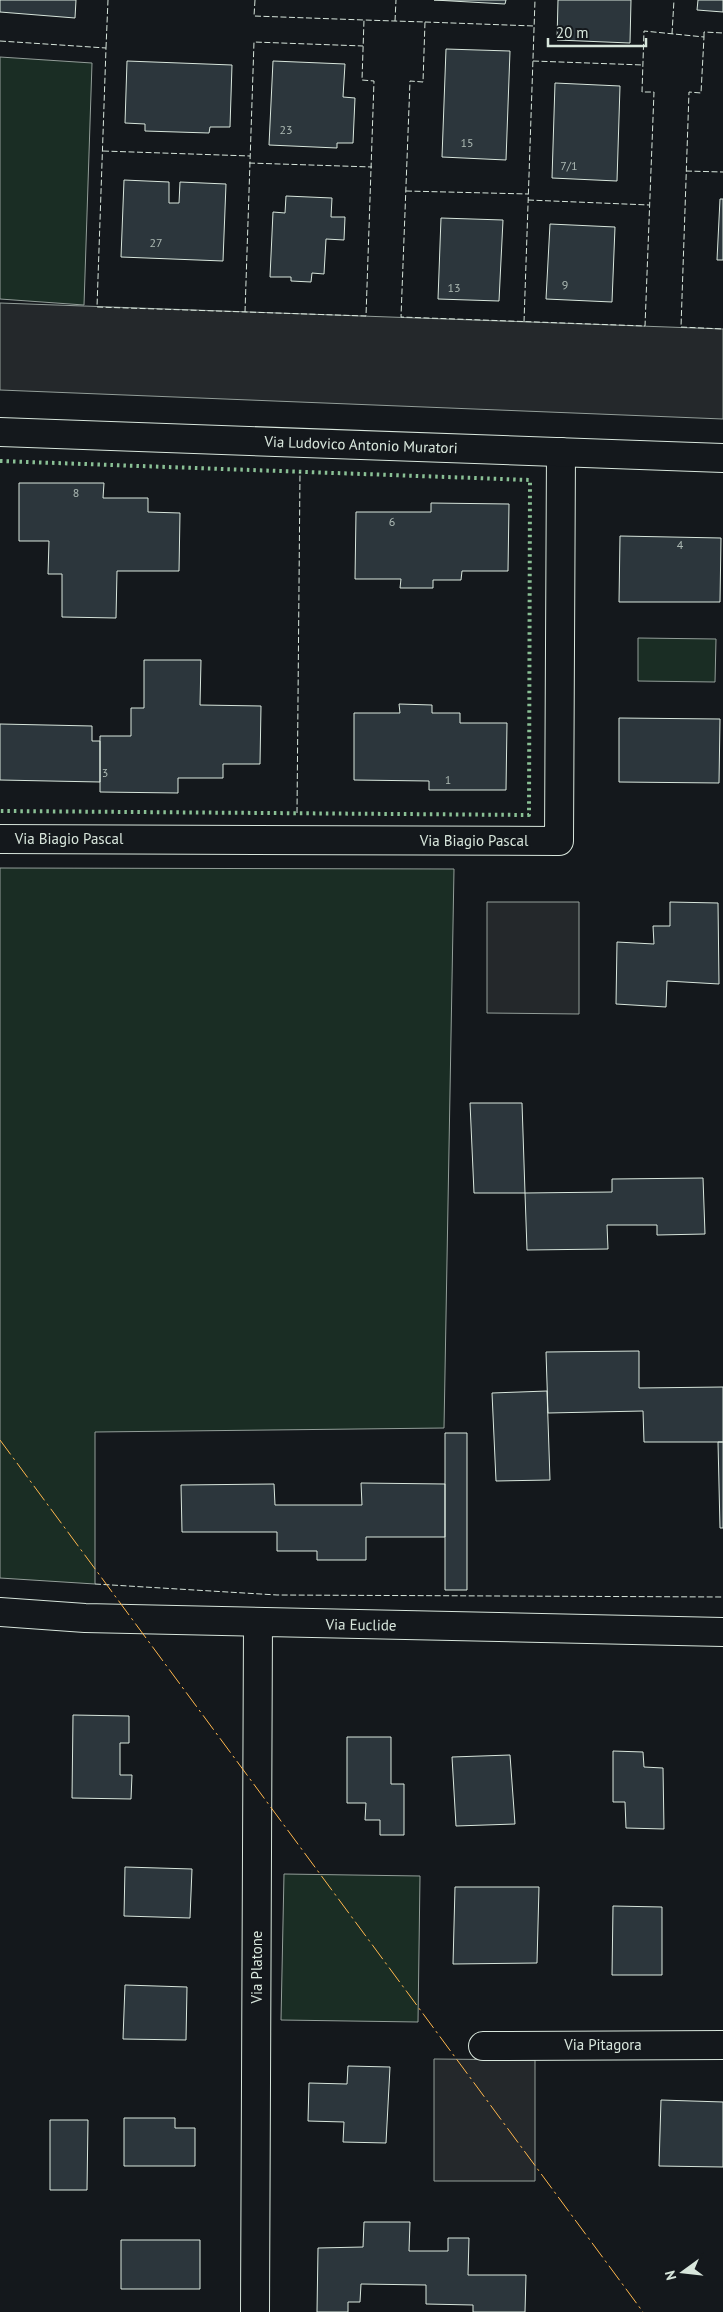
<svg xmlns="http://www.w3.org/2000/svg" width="723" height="2312" viewBox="0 0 723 2312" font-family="'PT Sans',sans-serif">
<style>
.green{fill:#1a2d24;stroke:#939e99}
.parking{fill:#24282b;stroke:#939e99}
.building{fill:#2c363c;stroke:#d8e6dc}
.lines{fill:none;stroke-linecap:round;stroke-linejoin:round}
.minor-casing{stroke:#d8e6dc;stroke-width:30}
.tertiary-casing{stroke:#d8e6dc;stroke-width:30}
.minor{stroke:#14181c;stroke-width:28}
.tertiary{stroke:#14181c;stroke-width:28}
.hedge{stroke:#8ac095;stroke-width:4;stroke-dasharray:2.5 4;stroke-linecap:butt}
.fence{stroke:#d8e6dc;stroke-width:1;stroke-dasharray:6 2.5;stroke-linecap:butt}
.power{stroke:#ffb74d;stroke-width:1;stroke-dasharray:18 4 2.5 4;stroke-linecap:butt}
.labels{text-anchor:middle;stroke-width:4;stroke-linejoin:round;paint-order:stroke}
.number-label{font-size:12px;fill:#adbab4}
.street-label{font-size:15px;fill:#d8e6dc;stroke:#14181c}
</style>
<rect width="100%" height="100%" fill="#14181c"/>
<path class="green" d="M 0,57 L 92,63 L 84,305 L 0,299 Z
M 638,638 L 716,639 L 715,682 L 638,681 Z
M 0,868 L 454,869 L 444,1428 L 95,1432 L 95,1584 L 0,1578 Z
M 284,1874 L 420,1876 L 418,2022 L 281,2020 Z"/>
<path class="parking" d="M 0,303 L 723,329 L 723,419 L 0,390 Z
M 487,902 L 579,902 L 579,1014 L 487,1013 Z
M 434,2059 L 535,2060 L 535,2181 L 434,2181 Z"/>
<path class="building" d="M 0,0 L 76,0 L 75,18 L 0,12 Z
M 434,0 L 506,0 L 505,4 Z
M 558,0 L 631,0 L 630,43 L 557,40 Z
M 698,0 L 723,0 L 723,12 L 697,10 Z
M 446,49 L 510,51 L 506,160 L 442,157 Z
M 127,61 L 232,65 L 230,127 L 210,127 L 209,133 L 145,131 L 145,124 L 125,123 Z
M 273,61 L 345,64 L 343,97 L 355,98 L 353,143 L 337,143 L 337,148 L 269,145 Z
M 555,83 L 620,86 L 617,181 L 552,178 Z
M 124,180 L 169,182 L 169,203 L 179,203 L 180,182 L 226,184 L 223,261 L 121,257 Z
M 286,196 L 332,198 L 331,217 L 345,217 L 344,240 L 326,239 L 324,274 L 312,273 L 311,282 L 291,281 L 291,277 L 270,277 L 273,212 L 285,213 Z
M 720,199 L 723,199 L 723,260 L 717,260 Z
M 441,218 L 503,220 L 499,301 L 438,299 Z
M 550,224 L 615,227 L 612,302 L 546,299 Z
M 19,483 L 104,483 L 103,498 L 148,498 L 148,512 L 180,513 L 179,571 L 117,571 L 116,618 L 62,617 L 62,574 L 48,574 L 49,541 L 19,541 Z
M 431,503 L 509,504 L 508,571 L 462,571 L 461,580 L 433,580 L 433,588 L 400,588 L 401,579 L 355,579 L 356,512 L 431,512 Z
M 620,536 L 721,538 L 720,602 L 619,602 Z
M 144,660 L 201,660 L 200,705 L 261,706 L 260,764 L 223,764 L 223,778 L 178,778 L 178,793 L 100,792 L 100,736 L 131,736 L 131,708 L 144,708 Z
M 399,704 L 432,705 L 432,713 L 460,713 L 460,723 L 507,723 L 506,790 L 429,790 L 429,781 L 354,780 L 354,713 L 400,713 Z
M 619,718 L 720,719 L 719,783 L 619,782 Z
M 0,724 L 92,726 L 92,741 L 100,741 L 100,782 L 0,780 Z
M 670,902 L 718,903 L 719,984 L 667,981 L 666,1007 L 616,1004 L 617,942 L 654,944 L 653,926 L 670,926 Z
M 470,1103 L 522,1103 L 525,1193 L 474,1193 Z
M 703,1178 L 705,1234 L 657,1235 L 657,1225 L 607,1225 L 608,1249 L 527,1250 L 525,1193 L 612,1192 L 612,1179 Z
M 639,1351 L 639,1388 L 723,1387 L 723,1442 L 644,1442 L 643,1411 L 548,1413 L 546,1352 Z
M 547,1391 L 550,1480 L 496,1481 L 492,1393 Z
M 445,1433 L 467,1433 L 467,1590 L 445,1590 Z
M 718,1442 L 723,1442 L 723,1528 L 720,1528 Z
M 361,1483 L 445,1484 L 445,1537 L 366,1537 L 366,1560 L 317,1560 L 317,1551 L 277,1551 L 277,1532 L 182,1532 L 181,1485 L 274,1484 L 275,1505 L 362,1505 Z
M 73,1715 L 129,1716 L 129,1743 L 120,1743 L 120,1775 L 132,1775 L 131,1799 L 72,1798 Z
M 347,1737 L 391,1737 L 391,1784 L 404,1784 L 404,1835 L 380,1835 L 380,1820 L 365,1820 L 366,1803 L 347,1803 Z
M 613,1751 L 643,1752 L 644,1767 L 663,1768 L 664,1829 L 626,1828 L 625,1802 L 613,1802 Z
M 510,1755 L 515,1824 L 456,1826 L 452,1757 Z
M 125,1867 L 192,1869 L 190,1918 L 124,1916 Z
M 455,1887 L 539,1887 L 537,1963 L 453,1964 Z
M 613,1906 L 662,1907 L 662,1975 L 612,1975 Z
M 125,1985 L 187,1987 L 186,2040 L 123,2039 Z
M 348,2066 L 390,2067 L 386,2143 L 343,2142 L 344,2122 L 308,2121 L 309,2083 L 347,2084 Z
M 661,2100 L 723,2102 L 723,2167 L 659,2166 Z
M 124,2118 L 175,2118 L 175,2128 L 195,2128 L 195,2166 L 124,2166 Z
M 50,2120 L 88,2120 L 87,2190 L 50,2190 Z
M 364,2222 L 410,2222 L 409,2251 L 448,2251 L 448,2238 L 469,2238 L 468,2275 L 526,2275 L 525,2312 L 473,2312 L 473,2305 L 426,2304 L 426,2285 L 361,2284 L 360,2302 L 348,2302 L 348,2312 L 317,2312 L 318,2248 L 363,2247 Z
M 121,2240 L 200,2240 L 200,2289 L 121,2289 Z"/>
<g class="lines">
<g class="minor-casing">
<path id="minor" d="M 0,839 L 559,841 L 561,452
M 0,1612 L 85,1618 L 723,1632
M 483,2046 L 723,2045
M 255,2312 L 258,1623"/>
</g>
<g class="tertiary-casing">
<path id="tertiary" d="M 0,432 L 723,458"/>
</g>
<use href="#minor" class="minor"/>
<use href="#tertiary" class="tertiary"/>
<path class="hedge" d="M 0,461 L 530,480 L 529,815 L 0,811"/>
<path class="fence" d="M 255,0 L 254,16 L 364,20
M 395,21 L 396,0
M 425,22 L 534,26
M 672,34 L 674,0
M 704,37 L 704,32 L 723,33
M 0,41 L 106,48 L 97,307 L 366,316 L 374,81 L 362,80 L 364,20 L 425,22 L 423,82 L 410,81 L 401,317 L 645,326 L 654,92 L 642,92 L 644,31 L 704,37 L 701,93 L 689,92 L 681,327 L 723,329
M 106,48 L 108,0
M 533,61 L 643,65
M 103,151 L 250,156
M 249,163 L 372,167
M 686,171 L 723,172
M 406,191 L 528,194
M 528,200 L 649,205
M 245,312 L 254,42 L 363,46
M 524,322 L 535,0
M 297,813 L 300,472
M 95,1584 L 277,1595 L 723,1597"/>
<path class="power" d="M 0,1440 L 643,2312"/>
</g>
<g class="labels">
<g class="number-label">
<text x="286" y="134">23</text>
<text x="467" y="147">15</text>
<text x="569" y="170">7/1</text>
<text x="156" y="247">27</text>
<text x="565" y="289">9</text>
<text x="454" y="292">13</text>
<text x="76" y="497">8</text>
<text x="392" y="526">6</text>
<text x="680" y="549">4</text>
<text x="105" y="777">3</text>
<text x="448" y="784">1</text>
</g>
<g class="street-label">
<text transform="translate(361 445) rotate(2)" y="5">Via Ludovico Antonio Muratori</text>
<text x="69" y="844">Via Biagio Pascal</text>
<text x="474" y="846">Via Biagio Pascal</text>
<text transform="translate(361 1625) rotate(1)" y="5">Via Euclide</text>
<text transform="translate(257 1967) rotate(-90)" y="5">Via Platone</text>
<text x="603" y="2050">Via Pitagora</text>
</g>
</g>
<g transform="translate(683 2272) rotate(255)" stroke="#14181c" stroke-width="4" paint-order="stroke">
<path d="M0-4L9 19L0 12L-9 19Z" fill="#d8e6dc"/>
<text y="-8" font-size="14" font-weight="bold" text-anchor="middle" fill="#d8e6dc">N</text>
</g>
<path d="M548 38v8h98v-8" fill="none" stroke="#d8e6dc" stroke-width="2.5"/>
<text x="556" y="38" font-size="15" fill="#d8e6dc" stroke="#14181c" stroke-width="4" paint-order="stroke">20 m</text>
</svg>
